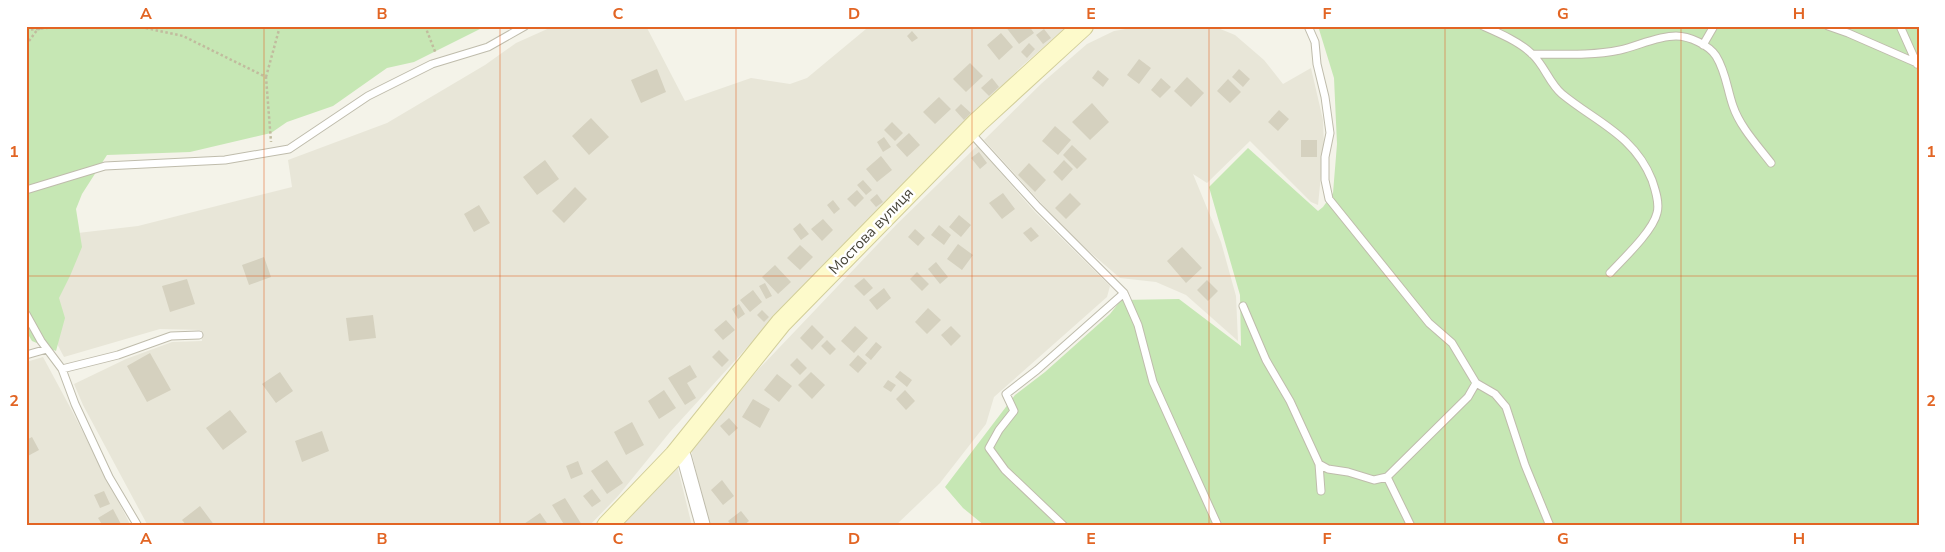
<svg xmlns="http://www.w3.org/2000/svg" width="1945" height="552" viewBox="0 0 1945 552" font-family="'Nunito Sans',sans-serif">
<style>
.residential{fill:#e8e6d8}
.green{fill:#c6e7b4}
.building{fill:#d5d1bf}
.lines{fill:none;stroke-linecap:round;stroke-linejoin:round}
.lane-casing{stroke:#bfbcac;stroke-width:9}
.street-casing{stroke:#bfbcac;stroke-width:16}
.secondary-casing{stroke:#d2ce9a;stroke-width:22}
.path{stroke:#c1bb9e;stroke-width:2.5;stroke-dasharray:2.5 2.5;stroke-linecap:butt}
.lane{stroke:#fff;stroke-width:7}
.street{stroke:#fff;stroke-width:14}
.secondary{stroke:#fdfacb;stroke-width:20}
.grid{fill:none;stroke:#e26524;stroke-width:1;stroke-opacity:0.55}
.labels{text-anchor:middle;stroke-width:5;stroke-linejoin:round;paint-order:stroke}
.street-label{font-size:15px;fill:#484538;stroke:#fff}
.neatline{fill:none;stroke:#e26524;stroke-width:2}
.grid-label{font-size:16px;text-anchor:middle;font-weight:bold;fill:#e26524}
</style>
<rect width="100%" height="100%" fill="#f4f3e9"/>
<path class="residential" d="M 554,26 L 646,26 L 685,101 L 751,78 L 790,84 L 807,78 L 866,29 L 864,26 L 1068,26 L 1023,65 L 910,176 L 803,286 L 670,432 L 618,496 L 589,526 L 148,526 L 83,405 L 74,384 L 126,359 L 172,342 L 202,341 L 201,330 L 160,329 L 64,357 L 26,285 L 26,239 L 138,226 L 292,187 L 288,160 L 387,123 L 485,65 L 516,43 Z
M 1143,26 L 1213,26 L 1235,35 L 1264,60 L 1283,84 L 1311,68 L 1323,120 L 1324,146 L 1318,205 L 1311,202 L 1250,141 L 1207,183 L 1193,174 L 1221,242 L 1236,296 L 1238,341 L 1186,295 L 1156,282 L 1120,278 L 1070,235 L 984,140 L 1042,83 L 1087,44 L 1114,31 Z
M 977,146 L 1035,212 L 1110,286 L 1107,297 L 994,397 L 986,424 L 940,483 L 895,526 L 709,526 L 691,450 L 755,373 L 897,224 Z
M 43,357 L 71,409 L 131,526 L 26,526 L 26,362 Z
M 677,465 L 692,526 L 621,526 L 649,496 Z"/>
<path class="green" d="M 26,26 L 486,26 L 414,62 L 387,68 L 333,106 L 287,122 L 271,133 L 190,152 L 107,155 L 82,194 L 76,209 L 82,247 L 70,276 L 59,298 L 65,318 L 56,351 L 32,341 L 26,331 Z
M 1318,26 L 1919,26 L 1919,526 L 985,526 L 963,508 L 945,487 L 1015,395 L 1045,372 L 1110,314 L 1121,300 L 1179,299 L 1241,346 L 1240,295 L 1209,187 L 1248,148 L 1318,211 L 1323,207 L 1333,193 L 1337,144 L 1334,78 Z"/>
<path class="building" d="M 1005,26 L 1029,26 L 1034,33 L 1019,44 Z
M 1044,29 L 1051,38 L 1043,44 L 1036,35 Z
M 912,31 L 918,38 L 912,42 L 907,36 Z
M 1001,33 L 1013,47 L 999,60 L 987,45 Z
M 1029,43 L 1035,49 L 1027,58 L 1021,52 Z
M 1139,59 L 1151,68 L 1139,84 L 1127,75 Z
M 970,63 L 983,76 L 966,92 L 953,79 Z
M 657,69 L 666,92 L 641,103 L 631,80 Z
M 1239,69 L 1250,79 L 1243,87 L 1232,77 Z
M 1098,70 L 1109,79 L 1103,87 L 1092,78 Z
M 1187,77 L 1204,93 L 1191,107 L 1174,91 Z
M 992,78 L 999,87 L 989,96 L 981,88 Z
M 1161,78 L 1171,87 L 1160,98 L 1151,90 Z
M 1228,79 L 1241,92 L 1230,103 L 1217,91 Z
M 939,97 L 951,109 L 935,124 L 923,112 Z
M 1092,103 L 1109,122 L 1090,140 L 1072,122 Z
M 961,104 L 971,113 L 964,120 L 955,110 Z
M 1279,110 L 1289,119 L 1278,131 L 1268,122 Z
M 591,118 L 609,137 L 589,155 L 572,136 Z
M 892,122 L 903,133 L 895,141 L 884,130 Z
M 1055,126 L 1071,140 L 1058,155 L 1042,141 Z
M 909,133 L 920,145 L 907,157 L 896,145 Z
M 884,137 L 891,147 L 883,152 L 877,142 Z
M 1301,140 L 1317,140 L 1317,157 L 1301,157 Z
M 1072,145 L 1087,159 L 1077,169 L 1063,155 Z
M 979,152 L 987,163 L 980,169 L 971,158 Z
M 881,156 L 892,170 L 877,182 L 866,169 Z
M 545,160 L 559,179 L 537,195 L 523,177 Z
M 1064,160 L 1073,169 L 1062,181 L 1053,172 Z
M 1029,163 L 1046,180 L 1035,192 L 1018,175 Z
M 863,180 L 872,190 L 866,195 L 857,185 Z
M 575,187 L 587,199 L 564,223 L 552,211 Z
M 857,190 L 864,198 L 855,207 L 847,199 Z
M 1003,193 L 1015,209 L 1002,219 L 989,203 Z
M 1070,193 L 1081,204 L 1066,219 L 1055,208 Z
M 877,194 L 883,202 L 876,207 L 870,200 Z
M 833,200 L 840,209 L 834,214 L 827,205 Z
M 479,205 L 490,223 L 474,232 L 464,214 Z
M 959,215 L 971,225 L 961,237 L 949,227 Z
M 823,219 L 833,230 L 822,241 L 811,229 Z
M 800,223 L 809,234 L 801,240 L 793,229 Z
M 939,225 L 951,235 L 944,245 L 931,235 Z
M 1031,227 L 1039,236 L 1031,242 L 1023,233 Z
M 915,229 L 925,238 L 918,246 L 908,237 Z
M 958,244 L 973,255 L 962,270 L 947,259 Z
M 800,245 L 813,257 L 800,270 L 787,258 Z
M 1182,247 L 1202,268 L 1186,283 L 1167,261 Z
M 264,257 L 271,277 L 249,285 L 242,265 Z
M 936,262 L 948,277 L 940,284 L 928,269 Z
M 775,265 L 791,282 L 778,294 L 762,277 Z
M 917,272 L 929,284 L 922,291 L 910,279 Z
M 864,278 L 873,288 L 864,296 L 854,286 Z
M 187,279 L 195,304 L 170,312 L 162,286 Z
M 1207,280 L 1218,291 L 1208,301 L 1197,290 Z
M 765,283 L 772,296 L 766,299 L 759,286 Z
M 884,288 L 891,298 L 877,310 L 869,300 Z
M 753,290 L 762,302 L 750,312 L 740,300 Z
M 739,304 L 745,314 L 738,319 L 732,309 Z
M 928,308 L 941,320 L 927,334 L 915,322 Z
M 762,310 L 769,317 L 764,322 L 757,315 Z
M 373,315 L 376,338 L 349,341 L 346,318 Z
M 726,320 L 735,330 L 723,340 L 714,330 Z
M 812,325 L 824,337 L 812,350 L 800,338 Z
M 855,326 L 868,338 L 854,353 L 841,341 Z
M 951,326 L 961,336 L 951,346 L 941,335 Z
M 827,340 L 836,349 L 830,355 L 821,346 Z
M 876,342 L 882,347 L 871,360 L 865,355 Z
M 719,350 L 729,360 L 722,367 L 712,357 Z
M 150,353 L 171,390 L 147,402 L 127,366 Z
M 858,355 L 867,363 L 858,373 L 849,365 Z
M 797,358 L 807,368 L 800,375 L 790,365 Z
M 690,365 L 697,377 L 687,383 L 696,398 L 685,405 L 668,378 Z
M 900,371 L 912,380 L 907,387 L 895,377 Z
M 280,372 L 293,391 L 276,403 L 262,384 Z
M 811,372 L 825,385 L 812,399 L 798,385 Z
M 777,374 L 792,386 L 779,402 L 764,390 Z
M 888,380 L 896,385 L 891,392 L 883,387 Z
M 664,390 L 676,408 L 659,419 L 648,401 Z
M 905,390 L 915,401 L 906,410 L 896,399 Z
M 753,399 L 770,409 L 760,428 L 742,417 Z
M 230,410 L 247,432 L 223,450 L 206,428 Z
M 729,418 L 738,428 L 729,436 L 720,426 Z
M 632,422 L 644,445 L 626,455 L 614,432 Z
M 322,431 L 329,451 L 302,462 L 295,441 Z
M 32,437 L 39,450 L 26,457 L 26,440 Z
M 607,460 L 623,483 L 607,494 L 591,471 Z
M 578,461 L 583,474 L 571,479 L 566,466 Z
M 722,480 L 734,496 L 723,505 L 711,490 Z
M 592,489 L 601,501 L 592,507 L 583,496 Z
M 104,491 L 110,504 L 100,508 L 94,495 Z
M 565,498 L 582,525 L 580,526 L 565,526 L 552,505 Z
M 200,506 L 215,526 L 187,526 L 182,520 Z
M 113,509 L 122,526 L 103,526 L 98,518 Z
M 741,511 L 749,521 L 743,526 L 732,526 L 728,521 Z
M 540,513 L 549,526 L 521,526 Z"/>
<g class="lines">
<g class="lane-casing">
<path id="lane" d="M 1308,26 L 1315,42 L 1317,64 L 1325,97 L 1330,133 L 1325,157 L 1325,180 L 1329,199 L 1429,323 L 1452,343 L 1476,383 L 1495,394 L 1506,407 L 1525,465 L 1550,526
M 1483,26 C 1499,33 1520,42 1532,54 C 1545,66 1549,83 1562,94 C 1596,122 1634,135 1652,180 C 1655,189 1660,203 1657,213 C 1653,231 1623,259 1610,273
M 1828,26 L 1848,33 L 1919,64
M 1900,26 L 1917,64
M 1703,45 L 1714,26
M 1532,54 C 1562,54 1591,56 1620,50 C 1638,46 1657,36 1676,36 C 1689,36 1709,45 1716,56 C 1726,72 1727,89 1733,106 C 1740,127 1758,146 1771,163
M 970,132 L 1038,207 L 1124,293 L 1138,325 L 1153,382 L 1218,526
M 26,190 L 105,166 L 225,160 L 289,149 L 368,96 L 432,64 L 488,47 L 525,26
M 1243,306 L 1266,360 L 1290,401 L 1319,464 L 1321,491
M 26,314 L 41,341 L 62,369 L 75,404 L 109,477 L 138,526
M 26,355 L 47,349
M 62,369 L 118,355 L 171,336 L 199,335
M 1319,464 L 1328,469 L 1348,472 L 1374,480 L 1387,477 L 1468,397 L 1476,383
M 1387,477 L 1411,526
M 1064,526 L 1005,470 L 989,448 L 999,430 L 1014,411 L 1006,394 L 1037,370 L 1124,293"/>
</g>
<g class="street-casing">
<path id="street" d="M 677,451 L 684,457 L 703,526"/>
</g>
<g class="secondary-casing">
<path id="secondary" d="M 607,526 L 675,455 L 781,323 L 977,123 L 1083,26"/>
</g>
<path class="path" d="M 136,26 L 183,36 L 266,77 L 271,142
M 425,26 L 436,54
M 26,30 L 64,26
M 26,45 L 37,30 L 44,26
M 266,77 L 280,26"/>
<use href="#lane" class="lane"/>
<use href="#street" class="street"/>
<use href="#secondary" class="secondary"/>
</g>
<path class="grid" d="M 264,26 L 264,526M 500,26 L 500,526M 736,26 L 736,526M 972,26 L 972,526M 1209,26 L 1209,526M 1445,26 L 1445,526M 1681,26 L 1681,526M 26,276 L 1919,276"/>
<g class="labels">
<g class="street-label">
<text transform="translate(871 231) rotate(-46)" y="5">Мостова вулиця</text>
</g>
</g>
<rect width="1945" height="552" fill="none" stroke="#ffffff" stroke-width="55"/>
<rect x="28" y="28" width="1890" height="496" class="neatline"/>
<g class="grid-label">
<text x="146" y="19">A</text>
<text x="382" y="19">B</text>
<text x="618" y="19">C</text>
<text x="854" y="19">D</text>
<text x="1091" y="19">E</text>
<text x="1327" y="19">F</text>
<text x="1563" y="19">G</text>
<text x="1799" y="19">H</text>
<text x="14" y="157">1</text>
<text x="1931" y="157">1</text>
<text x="14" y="406">2</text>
<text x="1931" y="406">2</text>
<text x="146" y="544">A</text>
<text x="382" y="544">B</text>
<text x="618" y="544">C</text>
<text x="854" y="544">D</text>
<text x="1091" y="544">E</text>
<text x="1327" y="544">F</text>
<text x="1563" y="544">G</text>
<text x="1799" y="544">H</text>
</g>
</svg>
